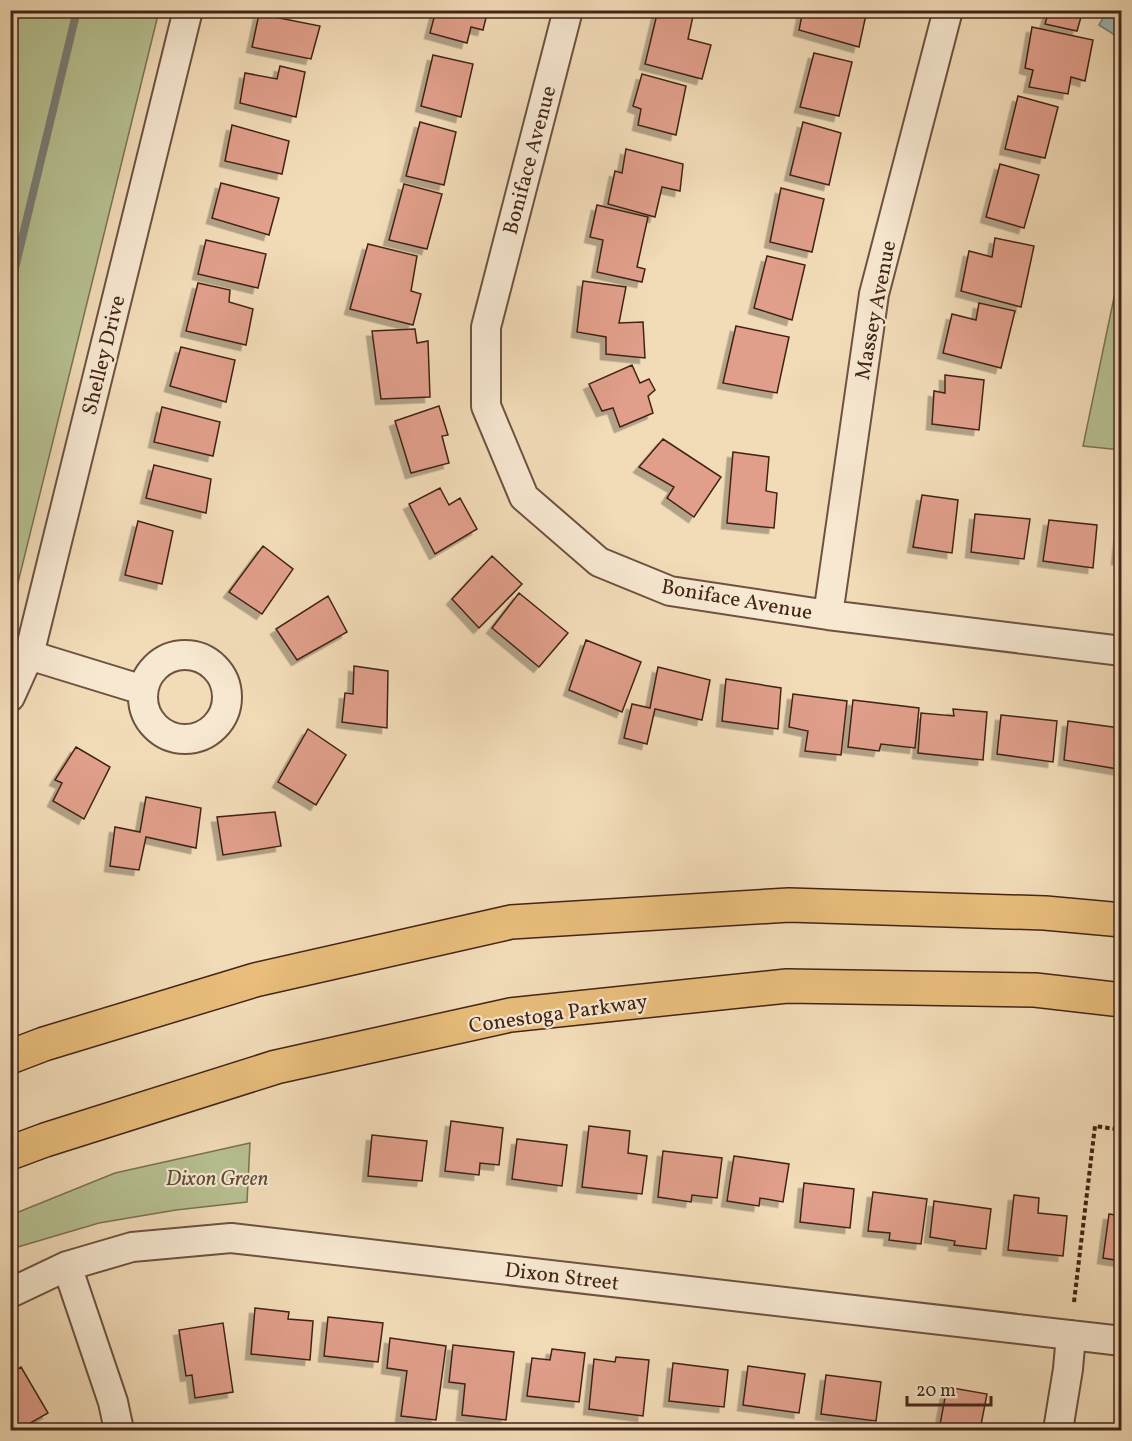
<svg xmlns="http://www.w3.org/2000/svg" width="1132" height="1441" viewBox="0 0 1132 1441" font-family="Vollkorn,serif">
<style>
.green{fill:#b7c192;stroke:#7c7255;stroke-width:1.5}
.water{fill:#9dbab6;stroke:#797e77;stroke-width:1.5}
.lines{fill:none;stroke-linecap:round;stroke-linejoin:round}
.stream{stroke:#797e77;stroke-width:8}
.building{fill:#e19f8b;stroke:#422418;stroke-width:1.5;filter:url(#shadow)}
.minor-casing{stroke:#6e5240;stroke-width:32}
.motorway-casing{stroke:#422418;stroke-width:36}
.path{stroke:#422418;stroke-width:4;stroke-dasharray:4.5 3;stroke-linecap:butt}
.minor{stroke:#f7e8d1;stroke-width:28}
.motorway{stroke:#e9be7c;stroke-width:33}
.labels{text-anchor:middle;stroke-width:4.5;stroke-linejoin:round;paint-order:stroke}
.street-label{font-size:21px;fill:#422418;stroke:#f7e8d1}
.park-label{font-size:21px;font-style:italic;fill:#5f4b36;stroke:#f7e8d1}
</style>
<defs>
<filter id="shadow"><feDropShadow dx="-5.5" dy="5.5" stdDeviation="0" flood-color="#0004"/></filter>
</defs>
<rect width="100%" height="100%" fill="#f2dcb8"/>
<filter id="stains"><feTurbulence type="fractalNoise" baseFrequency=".00333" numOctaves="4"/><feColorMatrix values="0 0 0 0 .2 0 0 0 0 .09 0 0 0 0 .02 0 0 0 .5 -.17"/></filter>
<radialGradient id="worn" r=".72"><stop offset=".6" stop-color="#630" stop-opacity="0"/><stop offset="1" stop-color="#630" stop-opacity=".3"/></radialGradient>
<path class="green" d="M 11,10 L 159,11 L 11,611 L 10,11 Z
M 1121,264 L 1121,450 L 1083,446 Z
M 250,1143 L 247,1202 L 176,1210 L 99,1223 L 11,1249 L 11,1215 L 115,1173 Z"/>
<path class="water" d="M 1107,11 L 1121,11 L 1121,26 L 1116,36 L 1099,25 Z"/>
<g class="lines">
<path class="stream" d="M 10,289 L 77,10"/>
</g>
<path class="building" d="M 436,10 L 488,10 L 483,30 L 471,27 L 467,43 L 430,33 Z
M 658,10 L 668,10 L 693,16 L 688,39 L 711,45 L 702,79 L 645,64 Z
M 803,10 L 825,12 L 825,10 L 867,10 L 859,47 L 799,30 Z
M 1049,10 L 1083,10 L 1077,31 L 1045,24 Z
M 259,14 L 320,26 L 311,59 L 252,47 Z
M 1032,27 L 1093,40 L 1085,81 L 1071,77 L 1068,94 L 1029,87 L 1033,70 L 1025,68 Z
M 814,53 L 852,62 L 839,116 L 800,107 Z
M 433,55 L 473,64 L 461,117 L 421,106 Z
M 280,66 L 305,72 L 296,117 L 240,103 L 245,73 L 277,79 Z
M 642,74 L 686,86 L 676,135 L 638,125 L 641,109 L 633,106 Z
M 1018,96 L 1058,107 L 1045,158 L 1005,149 Z
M 420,122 L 456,132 L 444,185 L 406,176 Z
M 803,122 L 841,133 L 829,185 L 790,175 Z
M 232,125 L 289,141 L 282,174 L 225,161 Z
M 626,149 L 683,164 L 680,191 L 662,187 L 655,217 L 608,204 L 615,171 L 622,173 Z
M 1000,164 L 1039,175 L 1024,228 L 986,217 Z
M 221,183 L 279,198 L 269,235 L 212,218 Z
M 404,184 L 442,194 L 427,249 L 389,240 Z
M 781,188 L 824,199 L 812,252 L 770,242 Z
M 597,205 L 648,217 L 637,267 L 645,269 L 642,282 L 597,272 L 603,240 L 590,237 Z
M 995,238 L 1034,246 L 1021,307 L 961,291 L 969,251 L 992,257 Z
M 206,240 L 266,254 L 258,288 L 198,274 Z
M 368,244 L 417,256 L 411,291 L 421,294 L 413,325 L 350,309 Z
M 767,256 L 805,265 L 792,320 L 754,308 Z
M 583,281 L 626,287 L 619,323 L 643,322 L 645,358 L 606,354 L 606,337 L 577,332 Z
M 198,283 L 230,290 L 229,302 L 253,309 L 246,345 L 186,331 Z
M 979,303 L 1015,311 L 1001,368 L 943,353 L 952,314 L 976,320 Z
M 736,326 L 789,337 L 777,393 L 723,383 Z
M 415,329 L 417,343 L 428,341 L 430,397 L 381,399 L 372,331 Z
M 181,347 L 235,360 L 226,402 L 170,386 Z
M 632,365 L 640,383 L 649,379 L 655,390 L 648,396 L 653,413 L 620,427 L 613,408 L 602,411 L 589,384 Z
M 945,375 L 984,380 L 979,430 L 932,424 L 934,391 L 945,393 Z
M 439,406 L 448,435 L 442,436 L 449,463 L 411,473 L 395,421 Z
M 162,407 L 220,422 L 213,456 L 154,442 Z
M 663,439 L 721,477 L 694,517 L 667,498 L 674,487 L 639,467 Z
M 733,452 L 769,457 L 766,491 L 777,493 L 774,528 L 727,523 Z
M 154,465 L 211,479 L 206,513 L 146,498 Z
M 440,488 L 449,505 L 460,498 L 477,529 L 435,554 L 409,504 Z
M 922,495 L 958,500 L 952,553 L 913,547 Z
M 975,514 L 1030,519 L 1024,559 L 971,552 Z
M 1049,520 L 1097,525 L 1093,568 L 1043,561 Z
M 138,521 L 173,531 L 162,584 L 125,575 Z
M 1121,521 L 1122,521 L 1122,560 L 1117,559 Z
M 263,546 L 293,569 L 262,614 L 229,592 Z
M 492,556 L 522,584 L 479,628 L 452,599 Z
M 519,593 L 568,633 L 539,667 L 492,628 Z
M 328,596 L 347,632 L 297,660 L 276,629 Z
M 586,640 L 641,662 L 622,712 L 569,690 Z
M 354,666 L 388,671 L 387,728 L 342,722 L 345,693 L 353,694 Z
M 658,667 L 710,680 L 702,720 L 655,709 L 647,744 L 624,738 L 632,704 L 650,708 Z
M 726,679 L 781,688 L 778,729 L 722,721 Z
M 793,694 L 847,701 L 841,755 L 805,751 L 808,731 L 789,727 Z
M 853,700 L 919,708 L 915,748 L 881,744 L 879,751 L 848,747 Z
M 953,709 L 987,712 L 983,760 L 918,753 L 921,713 L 954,716 Z
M 1001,715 L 1057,721 L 1053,762 L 997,754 Z
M 1068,721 L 1120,728 L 1118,769 L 1064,760 Z
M 308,729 L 346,755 L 316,805 L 278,782 Z
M 76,747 L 110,767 L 84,819 L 53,801 L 62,783 L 55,780 Z
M 146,797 L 201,808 L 196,848 L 146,837 L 139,870 L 110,866 L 115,827 L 140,832 Z
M 275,812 L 281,846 L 223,855 L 217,817 Z
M 451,1121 L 503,1128 L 499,1165 L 480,1163 L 479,1175 L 445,1171 Z
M 589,1126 L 630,1131 L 628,1153 L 647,1156 L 642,1194 L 582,1187 Z
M 372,1135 L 427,1141 L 422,1181 L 368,1176 Z
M 517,1139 L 567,1145 L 562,1186 L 512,1179 Z
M 663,1151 L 722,1158 L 717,1198 L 692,1195 L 691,1202 L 658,1197 Z
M 734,1156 L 789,1164 L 783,1202 L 760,1198 L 759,1206 L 727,1201 Z
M 804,1183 L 854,1189 L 850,1228 L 800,1222 Z
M 873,1192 L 927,1199 L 921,1244 L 889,1240 L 890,1233 L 868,1231 Z
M 1014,1195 L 1039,1198 L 1038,1213 L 1067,1216 L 1063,1256 L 1008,1250 Z
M 934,1201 L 991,1209 L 986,1249 L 954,1245 L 955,1241 L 930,1237 Z
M 1109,1214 L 1122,1216 L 1122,1261 L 1103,1258 Z
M 255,1308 L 289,1312 L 288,1319 L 313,1321 L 310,1360 L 251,1354 Z
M 328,1317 L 383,1323 L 378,1362 L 324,1356 Z
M 223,1323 L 233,1392 L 195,1398 L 192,1375 L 186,1376 L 179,1330 Z
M 390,1338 L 446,1346 L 436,1420 L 401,1416 L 407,1371 L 387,1368 Z
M 453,1345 L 514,1352 L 506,1420 L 462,1415 L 465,1384 L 449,1382 Z
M 552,1349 L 585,1353 L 579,1402 L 527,1396 L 532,1358 L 550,1360 Z
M 616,1357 L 649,1360 L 643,1416 L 589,1409 L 594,1359 L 615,1362 Z
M 673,1363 L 728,1370 L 724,1407 L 669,1401 Z
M 748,1366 L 805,1374 L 799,1413 L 743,1405 Z
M 21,1367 L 48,1413 L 18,1430 L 12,1430 L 10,1428 L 10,1374 Z
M 826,1375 L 881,1382 L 876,1421 L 821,1414 Z
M 947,1387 L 987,1394 L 980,1430 L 939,1430 Z"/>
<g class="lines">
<g class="minor-casing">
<path id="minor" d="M 568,10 L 486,327 L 486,406 L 524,497 L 599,562 L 670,591 L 828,615 L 1122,651
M 828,615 L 874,294 L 948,10
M143 697a42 42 0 1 1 84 0a42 42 0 1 1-84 0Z
M 29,655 L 143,690
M 10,697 L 29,655 L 188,10
M 67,1266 L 113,1402 L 119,1430
M 10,1293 L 67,1266 L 132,1247 L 231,1238 L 1122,1341
M 1058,1430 L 1068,1369 L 1071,1335"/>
</g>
<g class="motorway-casing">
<path id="motorway" d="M 10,1057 L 44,1044 L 255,980 L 511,922 L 789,905 L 1045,913 L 1122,920
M 10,1153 L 45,1140 L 276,1067 L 510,1015 L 787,986 L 1035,990 L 1122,1000"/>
</g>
<path class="path" d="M 1074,1302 L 1095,1126 L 1122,1130"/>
<use href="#minor" class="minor"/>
<use href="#motorway" class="motorway"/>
</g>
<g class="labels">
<g class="street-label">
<text transform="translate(529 160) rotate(-75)" y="7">Boniface Avenue</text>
<text transform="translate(875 310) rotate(-79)" y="7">Massey Avenue</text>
<text transform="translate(103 355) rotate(-76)" y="7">Shelley Drive</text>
<text transform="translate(737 599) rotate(10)" y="7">Boniface Avenue</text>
<text transform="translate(558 1013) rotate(-8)" y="7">Conestoga Parkway</text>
<text transform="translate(562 1276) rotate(7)" y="7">Dixon Street</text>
</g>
<g class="park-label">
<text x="217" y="1185">Dixon Green</text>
</g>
</g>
<rect width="1132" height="1441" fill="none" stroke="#f2dcb8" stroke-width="36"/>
<rect x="12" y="12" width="1108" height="1417" fill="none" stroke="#422418" stroke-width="3"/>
<rect x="18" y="18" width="1096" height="1405" fill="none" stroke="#422418" stroke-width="1.5"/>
<path d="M907 1396v9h84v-9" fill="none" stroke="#422418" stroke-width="3"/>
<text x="916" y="1396" font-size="18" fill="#422418" stroke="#f7e8d1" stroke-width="4.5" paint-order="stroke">20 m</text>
<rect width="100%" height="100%" filter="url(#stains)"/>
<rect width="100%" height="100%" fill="url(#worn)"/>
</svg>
